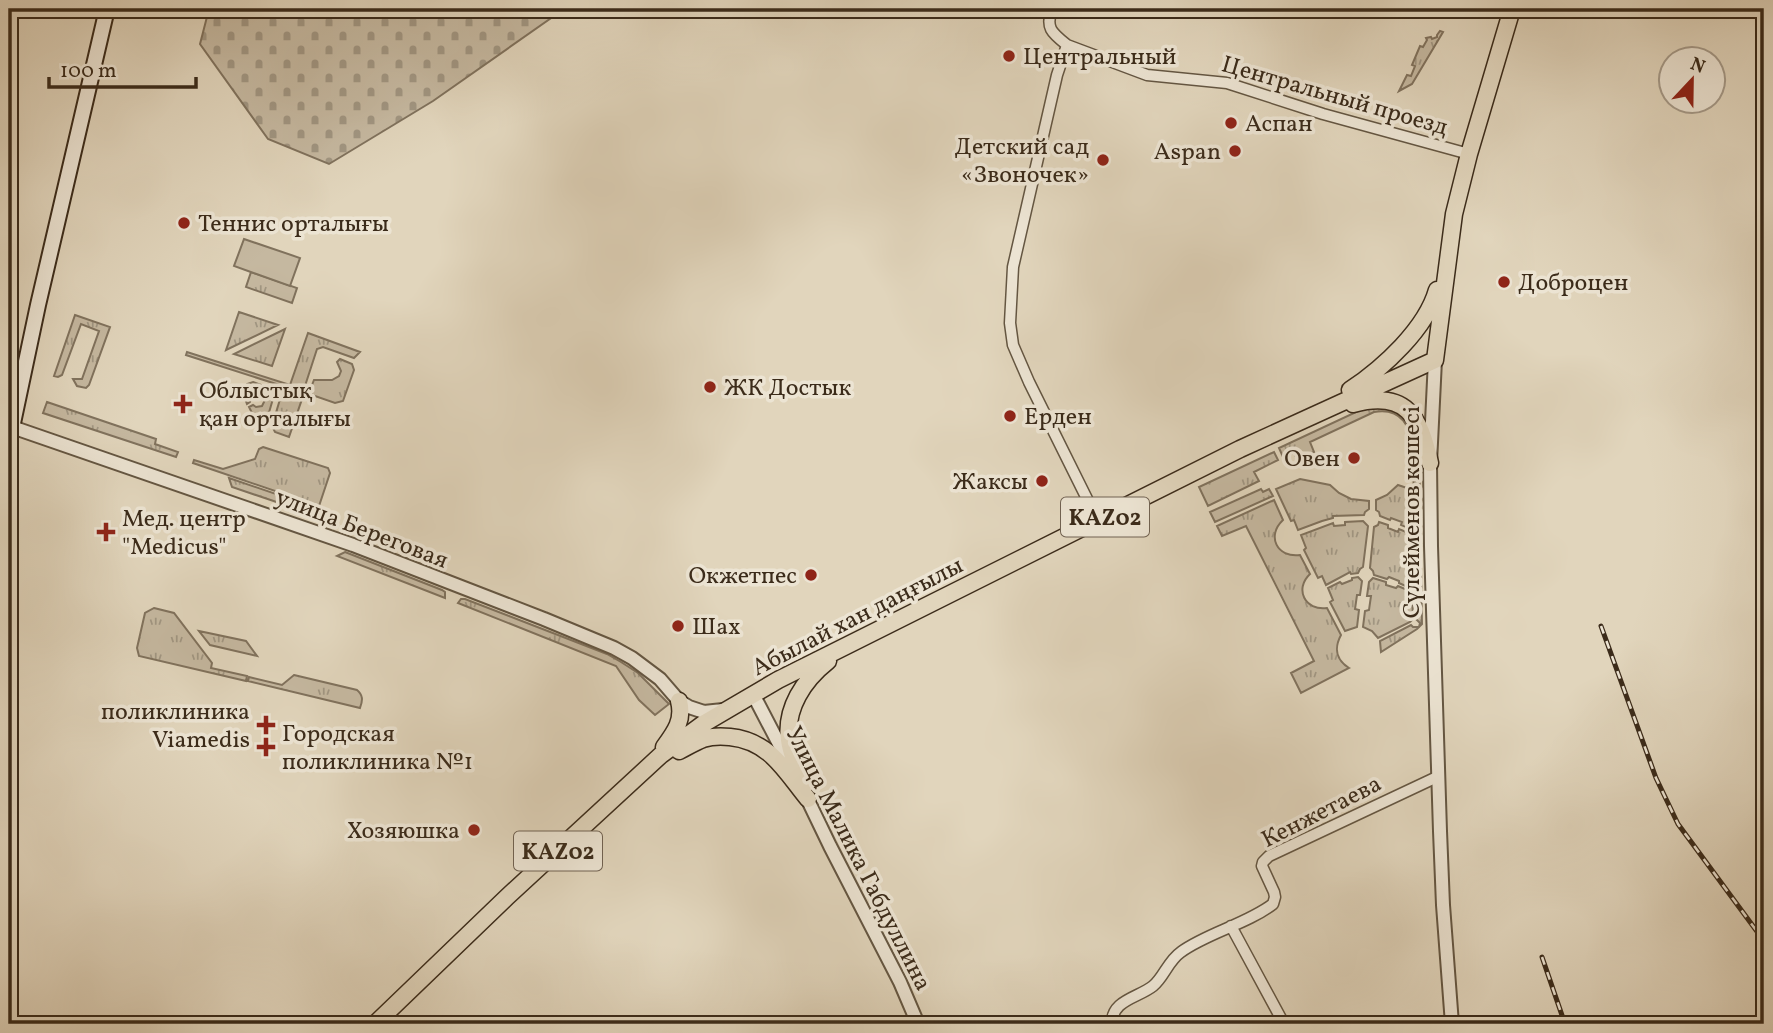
<svg xmlns="http://www.w3.org/2000/svg" width="1773" height="1033" viewBox="0 0 1773 1033" font-family="Vollkorn,serif">
<style>
.grass{fill:url(#grass-tufts);stroke:#80725d;stroke-width:2}
.cemetery{fill:url(#cemetery-stones);stroke:#80725d;stroke-width:2}
.garden{fill:#c5b8a0;stroke:#80725d;stroke-width:2}
.lines{fill:none;stroke-linecap:round;stroke-linejoin:round}
.minor-casing{stroke:#645642;stroke-width:13}
.tertiary-casing{stroke:#645642;stroke-width:16}
.secondary-casing{stroke:#3b2b1a;stroke-width:18}
.trunk-casing{stroke:#3b2b1a;stroke-width:19}
.minor{stroke:#ece4d3;stroke-width:10}
.tertiary{stroke:#ece4d3;stroke-width:12}
.secondary{stroke:#ece4d3;stroke-width:14}
.trunk{stroke:#e1d5bc;stroke-width:16}
.rail-casing{stroke:#3b2b1a;stroke-width:5}
.rail{stroke:#ece4d3;stroke-width:2.5;stroke-dasharray:8;stroke-linecap:butt}
.poi-dot{fill:#8f2418;stroke:#ece4d3;stroke-width:2.5}
.labels{text-anchor:middle;stroke-width:7;stroke-linejoin:round;paint-order:stroke}
.shield{fill:#ece4d3;stroke:#706252;stroke-width:2}
.shield-label{font-size:23px;font-weight:bold;fill:#3b2b1a}
.poi-label{font-size:24px;fill:#3b2b1a;stroke:#ece4d3;text-anchor:start}
.street-label{font-size:24px;fill:#3b2b1a;stroke:#ece4d3}
</style>
<defs>
<pattern id="grass-tufts" width="24" height="20" patternUnits="userSpaceOnUse" patternTransform="scale(1.75)"><rect width="24" height="20" fill="#c5b8a0"/><path d="M3 7l-1-3M5 7V3M7 7l1-3M15 17l-1-3M17 17v-4M19 17l1-3" fill="none" stroke="#a19682"/></pattern>
<pattern id="cemetery-stones" width="16" height="16" patternUnits="userSpaceOnUse" patternTransform="scale(1.75)"><rect width="16" height="16" fill="#c5b8a0"/><path d="M2 7V4a2 2 0 0 1 4 0v3zM10 15v-3a2 2 0 0 1 4 0v3z" fill="#a19682"/></pattern>
</defs>
<rect width="100%" height="100%" fill="#e1d5bc"/>
<filter id="stains"><feTurbulence type="fractalNoise" baseFrequency=".00286" numOctaves="4"/><feColorMatrix values="0 0 0 0 .2 0 0 0 0 .09 0 0 0 0 .02 0 0 0 .5 -.17"/></filter>
<radialGradient id="worn" r=".72"><stop offset=".6" stop-color="#630" stop-opacity="0"/><stop offset="1" stop-color="#630" stop-opacity=".3"/></radialGradient>
<path class="grass" d="M 1440,31 L 1443,32 L 1412,84 L 1399,91 L 1407,75 L 1411,76 L 1415,66 L 1412,65 L 1420,46 L 1423,47 L 1427,40 L 1426,38 L 1431,37 L 1432,39 L 1437,37 L 1437,35 Z
M 251,272 L 297,288 L 292,303 L 246,287 Z
M 239,312 L 278,325 L 226,350 Z
M 75,315 L 110,327 L 89,385 L 86,388 L 77,386 L 73,379 L 82,379 L 99,331 L 81,324 L 62,375 L 58,377 L 54,376 Z
M 285,329 L 272,366 L 234,354 Z
M 308,333 L 360,352 L 354,358 L 323,347 L 317,349 L 304,389 L 298,391 L 186,355 L 187,352 L 290,385 Z
M 340,359 L 352,364 L 354,370 L 343,401 L 335,403 L 312,395 L 310,390 L 314,380 L 332,380 L 339,376 L 341,371 L 337,362 Z
M 253,382 L 272,389 L 275,392 L 265,426 L 262,427 L 258,425 L 249,407 L 253,405 L 256,407 L 262,406 L 265,400 L 264,396 L 259,392 L 254,393 L 251,396 L 250,402 L 247,404 L 243,393 L 247,384 Z
M 285,393 L 302,399 L 289,437 L 275,432 L 272,426 L 281,396 Z
M 47,402 L 156,439 L 155,444 L 178,452 L 176,457 L 43,413 Z
M 1371,405 L 1402,410 L 1419,442 L 1422,624 L 1417,629 L 1381,652 L 1380,641 L 1411,625 L 1413,627 L 1419,627 L 1420,623 L 1416,619 L 1413,451 C 1412,427 1401,407 1374,412 L 1310,442 L 1314,452 L 1297,459 L 1294,453 L 1283,457 L 1279,448 Z
M 263,447 L 328,468 L 330,473 L 319,506 L 193,463 L 194,460 L 223,469 L 255,459 L 259,449 Z
M 1274,452 L 1278,460 L 1254,472 L 1259,481 L 1208,506 L 1199,487 Z
M 229,478 L 317,508 L 309,513 L 232,487 Z
M 1300,479 L 1330,485 L 1339,493 L 1351,499 L 1369,501 L 1369,509 L 1365,512 L 1364,515 L 1333,516 L 1333,518 L 1322,521 L 1298,530 L 1294,520 L 1291,521 L 1276,489 Z
M 1398,485 L 1410,489 L 1411,529 L 1401,525 L 1402,522 L 1391,518 L 1390,520 L 1380,516 L 1379,512 L 1376,510 L 1376,500 L 1387,495 Z
M 1261,489 L 1263,492 L 1269,489 L 1273,496 L 1215,522 L 1210,512 Z
M 1274,500 L 1283,520 C 1266,536 1277,558 1300,555 L 1310,574 C 1294,589 1305,611 1327,608 L 1341,635 C 1334,648 1336,660 1349,668 L 1301,693 L 1291,673 L 1314,661 L 1246,526 L 1222,536 L 1217,526 Z
M 1363,521 L 1368,526 L 1363,567 L 1360,569 L 1358,573 L 1351,574 L 1350,572 L 1326,585 L 1322,576 L 1318,578 L 1304,550 L 1306,548 L 1301,535 L 1333,523 L 1334,526 L 1345,525 L 1345,522 Z
M 1379,522 L 1388,525 L 1388,528 L 1398,532 L 1399,529 L 1411,534 L 1412,589 L 1399,583 L 1399,581 L 1389,577 L 1387,579 L 1374,575 L 1373,571 L 1370,568 L 1374,527 L 1378,525 Z
M 345,552 L 442,590 L 445,592 L 445,598 L 337,556 Z
M 1358,577 L 1362,581 L 1360,595 L 1357,595 L 1355,609 L 1359,610 L 1357,627 L 1345,631 L 1330,602 L 1333,600 L 1328,588 L 1340,582 L 1342,584 L 1352,580 L 1352,578 Z
M 1373,578 L 1386,582 L 1386,585 L 1396,588 L 1398,586 L 1412,592 L 1413,619 L 1410,622 L 1378,638 L 1372,631 L 1363,627 L 1365,611 L 1369,610 L 1371,596 L 1367,596 L 1369,582 Z
M 461,599 L 465,599 L 607,654 L 621,662 L 638,673 L 669,704 L 655,715 L 639,700 L 616,666 L 458,603 Z
M 154,608 L 174,613 L 212,663 L 211,668 L 247,676 L 246,681 L 139,656 L 137,648 L 145,613 Z
M 199,631 L 246,641 L 257,656 L 210,645 Z
M 294,675 L 357,690 C 363,695 363,700 360,708 L 248,681 L 249,677 L 282,685 Z"/>
<path class="cemetery" d="M 209,9 L 564,9 L 433,101 L 329,164 L 268,139 L 200,44 Z"/>
<path class="garden" d="M 244,239 L 300,258 L 290,286 L 234,266 Z"/>
<g class="lines">
<g class="minor-casing">
<path id="minor" d="M 1052,9 C 1045,28 1052,33 1067,45
M 1098,521 L 1029,382 L 1013,345 L 1010,323 L 1013,267 L 1057,75 L 1067,45 L 1147,75 L 1227,83 L 1323,114 L 1469,154
M 1231,926 L 1284,1024
M 1112,1024 C 1111,1000 1138,998 1153,986 C 1164,977 1168,961 1181,952 C 1207,933 1247,924 1273,904 L 1275,897 L 1274,892 L 1262,866 L 1263,862 L 1269,856 L 1437,777"/>
</g>
<g class="tertiary-casing">
<path id="tertiary" d="M 1435,360 L 1430,463 L 1431,546 L 1440,831 L 1443,905 L 1452,1024
M 9,426 L 353,545 L 544,619 L 614,648 L 632,658 L 660,679 L 679,701 L 689,707 L 704,712 L 723,710
M 753,694 L 791,767
M 804,792 L 830,846 L 900,982 L 918,1024"/>
</g>
<g class="secondary-casing">
<path id="secondary" d="M 9,442 L 38,305 L 107,9"/>
</g>
<g class="trunk-casing">
<path id="trunk" d="M 1350,390 C 1383,368 1426,329 1437,290
M 1353,404 C 1406,390 1420,416 1430,463
M 664,747 C 675,732 684,720 679,701
M 679,751 C 687,747 695,742 703,739 C 712,736 721,736 730,737 C 770,741 785,771 808,799
M 804,787 C 799,772 791,756 789,740 C 785,708 804,680 828,661
M 375,1024 L 507,897 L 661,755 L 703,724 L 778,680 L 1240,449 L 1435,360 L 1454,214 L 1469,154 L 1512,9"/>
</g>
<use href="#minor" class="minor"/>
<use href="#tertiary" class="tertiary"/>
<use href="#secondary" class="secondary"/>
<use href="#trunk" class="trunk"/>
<g class="rail-casing">
<path id="rail" d="M 1601,626 L 1656,778 L 1678,824 L 1764,941
M 1542,957 L 1565,1024"/>
</g>
<use href="#rail" class="rail"/>
</g>
<g class="poi-dot">
<circle cx="1009" cy="56" r="7"/>
<circle cx="1231" cy="123" r="7"/>
<circle cx="1235" cy="151" r="7"/>
<circle cx="1103" cy="160" r="7"/>
<circle cx="184" cy="223" r="7"/>
<circle cx="1504" cy="282" r="7"/>
<circle cx="710" cy="387" r="7"/>
<path d="M179.5 393.5h7v7h7v7h-7v7h-7v-7h-7v-7h7z"/>
<circle cx="1010" cy="416" r="7"/>
<circle cx="1354" cy="458" r="7"/>
<circle cx="1042" cy="481" r="7"/>
<path d="M102.5 521.5h7v7h7v7h-7v7h-7v-7h-7v-7h7z"/>
<circle cx="811" cy="575" r="7"/>
<circle cx="678" cy="626" r="7"/>
<path d="M262.5 714.5h7v7h7v7h-7v7h-7v-7h-7v-7h7z"/>
<path d="M262.5 736.5h7v7h7v7h-7v7h-7v-7h-7v-7h7z"/>
<circle cx="474" cy="830" r="7"/>
</g>
<g class="labels">
<g class="shield">
<rect x="1061" y="497.5" width="88" height="39" rx="5"/>
<rect x="514" y="831.5" width="88" height="39" rx="5"/>
</g>
<g class="shield-label">
<text x="1105" y="525">KАZ02</text>
<text x="558" y="859">KАZ02</text>
</g>
<g class="poi-label">
<text x="1023" y="64">Центральный</text>
<text x="1245" y="131">Аспан</text>
<text x="1089" y="154" text-anchor="end">Детский сад<tspan x="1089" dy="28">«Звоночек»</tspan></text>
<text x="1221" y="159" text-anchor="end">Aspan</text>
<text x="198" y="231">Теннис орталығы</text>
<text x="1518" y="290">Доброцен</text>
<text x="724" y="395">ЖК Достык</text>
<text x="199" y="398">Облыстық<tspan x="199" dy="28">қан орталығы</tspan></text>
<text x="1024" y="424">Ерден</text>
<text x="1340" y="466" text-anchor="end">Овен</text>
<text x="1028" y="489" text-anchor="end">Жаксы</text>
<text x="122" y="526">Мед. центр<tspan x="122" dy="28">"Medicus"</tspan></text>
<text x="797" y="583" text-anchor="end">Окжетпес</text>
<text x="692" y="634">Шах</text>
<text x="250" y="719" text-anchor="end">поликлиника<tspan x="250" dy="28">Viamedis</tspan></text>
<text x="282" y="741">Городская<tspan x="282" dy="28">поликлиника №1</tspan></text>
<text x="460" y="838" text-anchor="end">Хозяюшка</text>
</g>
<g class="street-label">
<text transform="translate(1335 95) rotate(16)" y="8">Центральный проезд</text>
<text transform="translate(1411 512) rotate(-90)" y="8">Сүлейменов көшесі</text>
<text transform="translate(362 528) rotate(21)" y="8">улица Береговая</text>
<text transform="translate(857 616) rotate(-27)" y="8">Абылай хан даңғылы</text>
<text transform="translate(1321 811) rotate(-27)" y="8">Кенжетаева</text>
<text transform="translate(859 858) rotate(63)" y="8">Улица Малика Габдуллина</text>
</g>
</g>
<rect width="1773" height="1033" fill="none" stroke="#e1d5bc" stroke-width="35"/>
<rect x="10" y="10" width="1752" height="1012" fill="none" stroke="#3b2b1a" stroke-width="3.5"/>
<rect x="18" y="18" width="1738" height="998" fill="none" stroke="#3b2b1a" stroke-width="2"/>
<g transform="translate(1692 80) rotate(22)"><circle r="33" fill="#ece4d3" stroke="#a59a89" stroke-width="2"/>
<path d="M0-5L12 26L0 18L-12 26Z" fill="#8f2418"/>
<text y="-10" font-size="19" font-weight="bold" text-anchor="middle" fill="#3b2b1a">N</text>
</g>
<path d="M49 77v10h147v-10" fill="none" stroke="#3b2b1a" stroke-width="3.5"/>
<text x="60" y="77" font-size="21" fill="#3b2b1a" stroke="#ece4d3" stroke-width="5" paint-order="stroke">100 m</text>
<rect width="100%" height="100%" filter="url(#stains)"/>
<rect width="100%" height="100%" fill="url(#worn)"/>
</svg>
